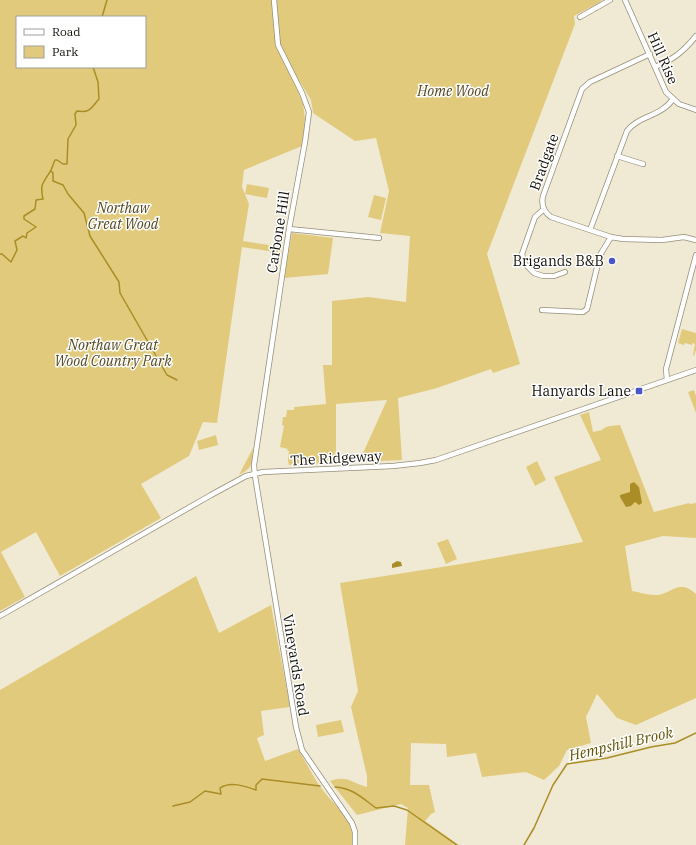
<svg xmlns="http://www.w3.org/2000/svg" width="696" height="845" viewBox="0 0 696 845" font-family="'IBM Plex Serif',serif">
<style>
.green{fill:#e2ca7c;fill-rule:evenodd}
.water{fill:#aa8d26}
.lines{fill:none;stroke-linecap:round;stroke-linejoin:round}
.stream{stroke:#aa8d26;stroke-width:1.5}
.minor-casing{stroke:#948e7a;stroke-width:6}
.minor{stroke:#fff;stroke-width:4.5}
.poi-dot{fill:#4b55cb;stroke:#fff;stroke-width:1.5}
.labels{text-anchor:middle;stroke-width:3;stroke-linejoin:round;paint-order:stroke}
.street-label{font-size:14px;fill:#110f08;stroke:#fff}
.park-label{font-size:14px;font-style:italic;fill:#53471e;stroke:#fff}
.poi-label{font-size:14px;fill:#110f08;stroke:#fff;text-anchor:end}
.water-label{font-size:15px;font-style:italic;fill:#685406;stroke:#fff}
</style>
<rect width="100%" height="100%" fill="#f0ead4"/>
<path class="green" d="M 0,0 L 602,0 L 600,2 L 574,16 L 575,24 L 487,254 L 520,364 L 493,373 L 491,369 L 437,388 L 398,398 L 402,460 L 359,462 L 387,400 L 336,404 L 336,463 L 289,465 L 288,461 L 289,451 L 287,451 L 288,449 L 280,447 L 284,426 L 282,425 L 283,417 L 286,417 L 287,410 L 294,410 L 294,407 L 326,404 L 323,365 L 332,365 L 332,301 L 368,297 L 406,302 L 410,236 L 380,233 L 389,191 L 376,138 L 355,141 L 313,113 L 311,100 L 280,49 L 303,104 L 305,119 L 302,146 L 244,170 L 242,187 L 249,204 L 243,241 L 282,247 L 281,253 L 242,247 L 217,423 L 203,422 L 189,456 L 141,484 L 161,518 L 60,576 L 36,532 L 1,552 L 25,597 L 0,611 ZM 17,17 L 145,17 L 145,67 L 17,67 Z
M 247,184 L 269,188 L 267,198 L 245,194 Z
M 374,195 L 386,198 L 381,220 L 368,217 Z
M 292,233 L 333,238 L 328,274 L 284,278 Z
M 682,329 L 696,333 L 696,350 L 694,356 L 693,355 L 695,344 L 692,343 L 692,345 L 685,343 L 684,345 L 678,343 Z
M 694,390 L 696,396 L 696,413 L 688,392 Z
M 589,412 L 593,432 L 602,430 C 606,425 614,426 620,425 L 654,512 L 689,503 L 690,504 L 696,503 L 696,538 L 663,536 L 625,546 L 632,591 C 639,592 647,595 655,595 C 670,596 678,577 696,594 L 696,698 L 636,725 L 617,718 L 597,694 L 586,717 L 591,743 L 567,750 L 559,766 L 544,780 L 526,772 L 482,777 L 476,753 L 447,757 L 446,744 L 411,743 L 410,785 L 429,785 L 435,812 L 431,814 L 425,821 L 459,845 L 405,845 L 408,808 L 401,804 L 357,815 L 330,781 C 348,775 351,783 367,787 L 367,776 L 351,707 L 358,691 L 340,583 L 461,564 L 583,542 L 554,477 L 601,460 L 580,415 Z
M 216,435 L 218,445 L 199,450 L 197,441 Z
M 253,448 C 252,463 254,467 239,475 Z
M 537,461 L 546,480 L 535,486 L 526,467 Z
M 448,539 L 457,559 L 446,564 L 437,543 Z
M 196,576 L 219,633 L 271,605 L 290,707 L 261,711 L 264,735 L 257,738 L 265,761 L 298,749 C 306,762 313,777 322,789 C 335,807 356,820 352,845 L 0,845 L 0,690 Z
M 341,720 L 344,732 L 318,737 L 316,725 Z"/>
<path class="water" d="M 634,482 L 639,487 L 642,503 L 639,505 L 635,502 L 631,506 L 626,507 L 620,497 L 620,495 L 630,492 L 630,484 Z
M 397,561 L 401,562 L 402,566 L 392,568 L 392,564 Z"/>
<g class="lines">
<path class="stream" d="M 102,17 L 107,0
M 51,171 L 53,173 L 53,181 L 63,185 L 68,194 L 84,213 L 90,236 L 119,282 L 120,293 L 167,375 L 177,380
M 0,254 L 2,254 L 11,262 L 17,250 L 15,241 L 23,236 L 26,238 L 27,233 L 36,227 L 24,219 L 24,216 L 35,209 L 36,200 L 43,199 C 40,185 42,184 50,172 C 52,169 53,164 55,160 L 57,160 L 63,164 L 67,164 L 68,139 L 76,125 L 75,114 L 77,111 C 90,113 90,109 99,99 L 98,82 L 93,67
M 335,787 C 353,788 362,798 376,808 L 394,806 L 407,810 L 457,845
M 173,806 L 190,802 L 205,791 L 221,794 L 220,788 C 230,781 245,786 256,790 L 256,785 L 262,779 L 320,786
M 524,845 L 534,828 L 553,785 L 567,764 L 607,758 L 651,747 L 675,743 L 696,733"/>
<g class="minor-casing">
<path id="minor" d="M 274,0 L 278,45 L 302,93 L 309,112 L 305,142 L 289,229 L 254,465 L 255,476 L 296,727 L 302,750 L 352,823 L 355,832 L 355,845
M 625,0 L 666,92 L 679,104 L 696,110
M 580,17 L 610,0
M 650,54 L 590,82 L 582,89 L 543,196 C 541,205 544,212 551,217 L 611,237 L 623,239 L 662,240 L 684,237 L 696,240
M 655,67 C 674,59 683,52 696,36
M 617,156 L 643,164
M 544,209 L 535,217 L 522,254 L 524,263 L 534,273 L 543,276 L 554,276 L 565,272
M 289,229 L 379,238
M 590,230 L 627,131 C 638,116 662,116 673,99
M 542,310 L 583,312 L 587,309 L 600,255 L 611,237
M 667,380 L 666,369 L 696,255
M 0,616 L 211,495 L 246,476 L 263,472 L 393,466 L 420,463 L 436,460 L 696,370"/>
</g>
<use href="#minor" class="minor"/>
</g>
<g class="poi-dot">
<circle cx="612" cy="261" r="4"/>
<rect x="635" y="387" width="8" height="8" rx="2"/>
</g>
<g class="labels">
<g class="street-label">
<text transform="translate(663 58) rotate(66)" y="5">Hill Rise</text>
<text transform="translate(544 162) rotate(-70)" y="5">Bradgate</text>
<text transform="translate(278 232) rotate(-81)" y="5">Carbone Hill</text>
<text transform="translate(336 458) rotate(-3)" y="5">The Ridgeway</text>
<text transform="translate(296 665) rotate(81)" y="5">Vineyards Road</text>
</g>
<g class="park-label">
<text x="453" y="96">Home Wood</text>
<text x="123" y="213">Northaw<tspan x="123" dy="16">Great Wood</tspan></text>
<text x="113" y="350">Northaw Great<tspan x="113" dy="16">Wood Country Park</tspan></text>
</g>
<g class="poi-label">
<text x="604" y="266">Brigands B&amp;B</text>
<text x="631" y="396">Hanyards Lane</text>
</g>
<g class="water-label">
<text transform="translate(621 744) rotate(-13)" y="5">Hempshill Brook</text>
</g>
</g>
<rect x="16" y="16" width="130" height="52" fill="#ffffff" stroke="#a09f9c"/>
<rect x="24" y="29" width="20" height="6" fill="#ffffff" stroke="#a09f9c"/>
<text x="52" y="36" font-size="12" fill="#110f08">Road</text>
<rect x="24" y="46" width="20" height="12" fill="#e2ca7c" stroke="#a09f9c"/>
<text x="52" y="56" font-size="12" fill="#110f08">Park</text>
</svg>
